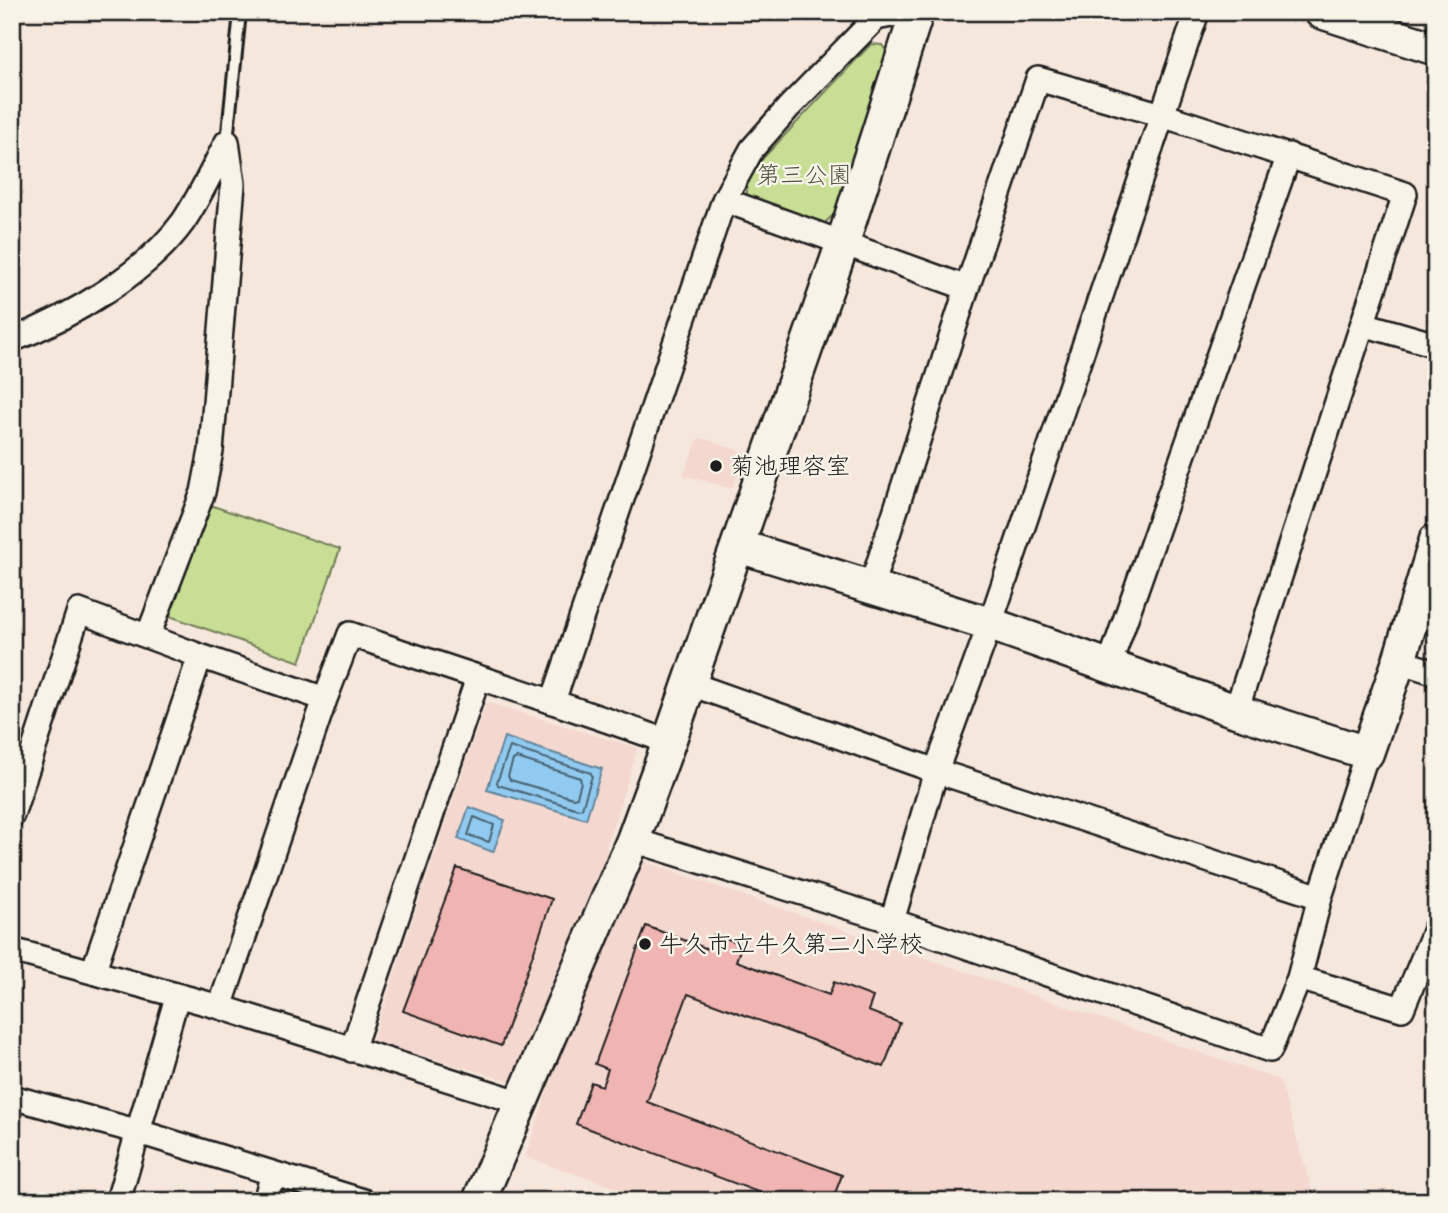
<svg xmlns="http://www.w3.org/2000/svg" width="1448" height="1213" viewBox="0 0 1448 1213" font-family="Itim,'Klee One',sans-serif">
<style>
.built{fill:#f4d8d0}
.green{fill:#c7de94;stroke:#727d58;stroke-width:2}
.water{fill:#90caf0;stroke:#62849b;stroke-width:2}
.lines{fill:none;stroke-linecap:round;stroke-linejoin:round}
.shore{stroke:#4a6271;stroke-width:2}
.building{fill:#f0b5b3;stroke:#1c1c1c;stroke-width:2}
.lane-casing{stroke:#1c1c1c;stroke-width:16}
.street-casing{stroke:#1c1c1c;stroke-width:28}
.secondary-casing{stroke:#1c1c1c;stroke-width:37}
.lane{stroke:#f7f3e8;stroke-width:10}
.street{stroke:#f7f3e8;stroke-width:23}
.secondary{stroke:#f7f3e8;stroke-width:32}
.poi-dot{fill:#1c1c1c;stroke:#f7f3e8;stroke-width:2.5}
.labels{text-anchor:middle;stroke-width:5;stroke-linejoin:round;paint-order:stroke}
.park-label{font-size:24px;fill:#4f5640;stroke:#f7f3e8}
.poi-label{font-size:24px;fill:#1c1c1c;stroke:#f7f3e8;text-anchor:start}
</style>
<rect width="100%" height="100%" fill="#f6e7dd"/>
<filter id="ink" filterUnits="userSpaceOnUse"><feTurbulence type="fractalNoise" baseFrequency=".0143" numOctaves="2"/><feDisplacementMap in="SourceGraphic" scale="14" xChannelSelector="R" yChannelSelector="G"/><feConvolveMatrix kernelMatrix="1 2 1 2 8 2 1 2 1" color-interpolation-filters="sRGB"/></filter>
<g filter="url(#ink)">
<path class="built" d="M 699,437 L 747,453 L 732,489 L 683,475 Z
M 486,702 L 638,748 L 606,848 L 1280,1080 L 1315,1201 L 655,1201 L 525,1157 L 547,1092 L 372,1041 Z"/>
<path class="green" d="M 871,44 L 882,45 L 888,54 L 887,69 L 834,214 L 820,228 L 748,202 L 746,182 L 751,171 Z
M 201,502 L 340,549 L 300,662 L 158,612 Z"/>
<path class="water" d="M 504,737 L 602,769 L 586,819 L 487,790 Z
M 469,807 L 505,820 L 493,852 L 458,839 Z"/>
<g class="lines">
<path class="shore" d="M 510,747 L 591,773 L 592,776 L 582,808 L 578,809 L 498,785 L 497,782 Z
M 517,758 L 580,778 L 581,782 L 577,797 L 573,798 L 510,780 L 508,776 L 513,760 Z
M 474,817 L 494,825 L 489,842 L 468,835 Z"/>
</g>
<path class="building" d="M 457,868 L 552,899 L 501,1046 L 403,1011 Z
M 646,926 L 708,949 L 714,934 L 742,944 L 736,961 L 829,995 L 834,982 L 873,997 L 868,1011 L 900,1023 L 884,1067 L 688,994 L 647,1102 L 842,1175 L 832,1201 L 782,1201 L 576,1124 L 591,1082 L 602,1086 L 608,1069 L 595,1064 Z"/>
<g class="lines">
<g class="lane-casing">
<path id="lane" d="M 227,142 L 240,12"/>
</g>
<g class="street-casing">
<path id="street" d="M 724,200 L 752,149 L 789,107 L 876,18 L 907,12
M 1363,324 L 1436,345
M 12,340 C 71,317 146,273 183,222 C 200,197 213,168 227,142
M 871,587 L 967,288 L 1038,79 L 1162,115 L 1405,194 L 1236,711
M 148,636 L 203,492 L 211,451 L 233,184 L 227,142
M 1399,661 L 1436,673
M 1109,666 L 1289,155
M 688,683 L 936,771 L 1320,897
M 553,701 L 724,200 L 967,288
M 12,815 L 79,611 L 200,656
M 633,840 L 892,921 L 1270,1050 L 1299,978 L 1320,897 L 1367,753
M 892,921 L 936,771 L 990,624 L 1197,12
M 12,950 L 220,1007 L 522,1103
M 93,972 L 200,656 L 325,699 L 350,634 C 456,671 563,704 669,742
M 1299,978 L 1402,1009 L 1436,927
M 220,1007 L 325,699
M 352,1050 L 478,678
M 12,1097 L 139,1132 L 363,1201
M 118,1201 L 177,997
M 265,1201 L 273,1174"/>
</g>
<g class="secondary-casing">
<path id="secondary" d="M 1321,12 L 1436,49
M 738,546 L 990,624 L 1236,711 L 1367,753 L 1399,661 L 1436,540
M 479,1201 L 633,840 L 669,742 L 843,242 L 917,12"/>
</g>
<use href="#lane" class="lane"/>
<use href="#street" class="street"/>
<use href="#secondary" class="secondary"/>
</g>
</g>
<g class="poi-dot">
<circle cx="716" cy="466" r="7"/>
<circle cx="645" cy="944" r="7"/>
</g>
<g class="labels">
<g class="park-label">
<text x="804" y="183">第三公園</text>
</g>
<g class="poi-label">
<text x="730" y="474">菊池理容室</text>
<text x="659" y="952">牛久市立牛久第二小学校</text>
</g>
</g>
<rect width="1448" height="1213" fill="none" stroke="#f7f3e8" stroke-width="42"/>
<rect x="21" y="21" width="1406" height="1171" fill="none" stroke="#1c1c1c" stroke-width="2.5" filter="url(#ink)"/>
</svg>
